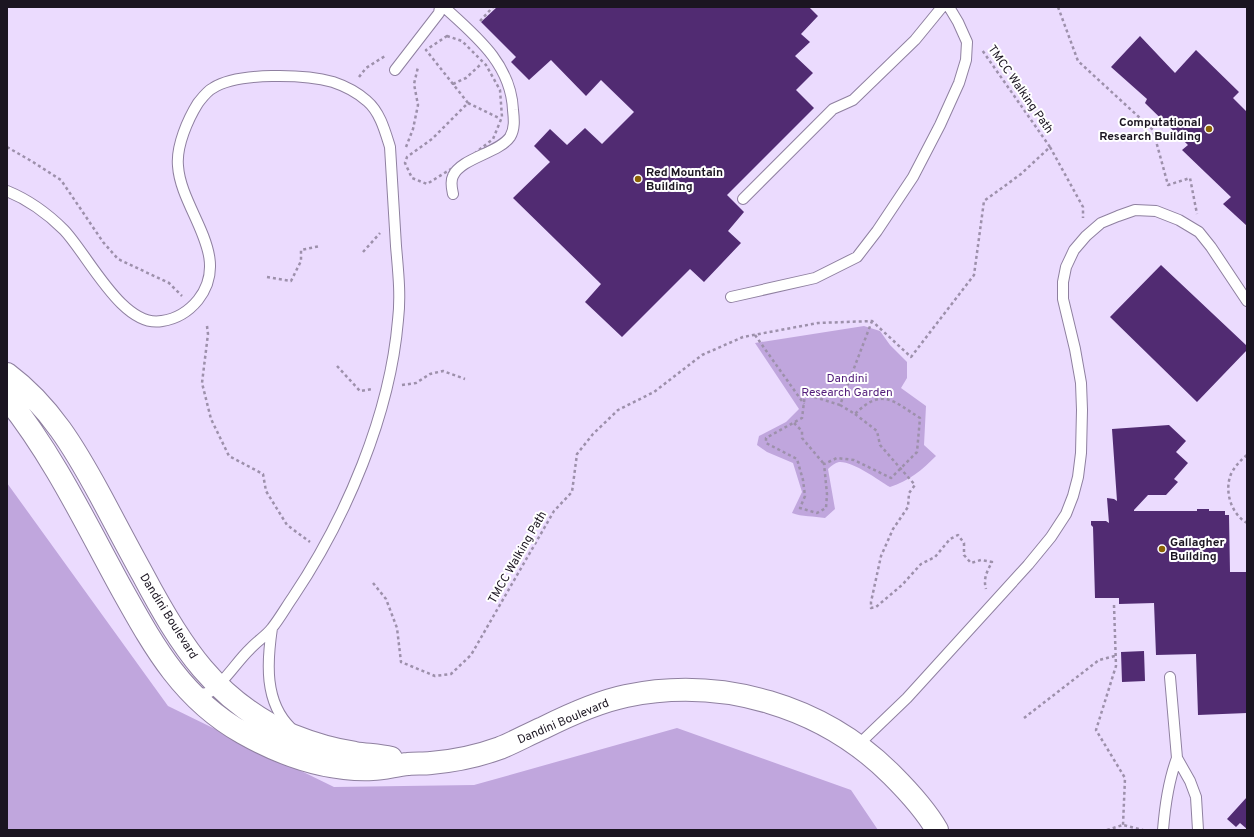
<svg xmlns="http://www.w3.org/2000/svg" width="1254" height="837" viewBox="0 0 1254 837" font-family="Overpass,sans-serif">
<style>
.green{fill:#c0a6dd}
.building{fill:#512b72}
.lines{fill:none;stroke-linecap:round;stroke-linejoin:round}
.lane-casing{stroke:#8f80a0;stroke-width:12}
.secondary-casing{stroke:#8f80a0;stroke-width:24}
.path{stroke:#9d90ab;stroke-width:2.5;stroke-dasharray:3 3;stroke-linecap:butt}
.lane{stroke:#fff;stroke-width:10}
.secondary{stroke:#fff;stroke-width:22}
.poi-dot{fill:#8c6205;stroke:#fff;stroke-width:1.5}
.labels{text-anchor:middle;stroke-width:4;stroke-linejoin:round;paint-order:stroke}
.street-label{font-size:12px;fill:#1b1521;stroke:#fff}
.poi-label{font-size:12px;font-weight:bold;fill:#1b1521;stroke:#fff;text-anchor:start}
.park-label{font-size:12px;fill:#531e7b;stroke:#fff}
</style>
<rect width="100%" height="100%" fill="#ebdbfe"/>
<path class="green" d="M 864,326 L 880,331 L 890,345 L 907,362 L 907,378 L 901,388 L 926,406 L 924,445 L 936,456 C 922,470 909,481 890,487 C 878,480 853,461 839,462 C 835,463 831,466 828,469 L 835,509 L 825,518 C 814,516 802,517 792,513 L 802,492 L 793,463 L 767,452 L 757,445 L 759,436 L 786,422 L 799,409 L 755,343 Z
M 7,483 L 168,706 L 334,787 L 474,785 L 677,728 L 851,790 L 878,830 L 7,830 Z"/>
<path class="building" d="M 497,7 L 809,7 L 818,16 L 801,34 L 810,42 L 795,56 L 813,73 L 796,90 L 814,108 L 727,195 L 744,212 L 728,231 L 741,243 L 704,282 L 690,269 L 622,337 L 585,302 L 601,284 L 513,198 L 550,162 L 534,146 L 550,129 L 567,145 L 585,128 L 602,144 L 634,112 L 601,80 L 586,96 L 551,60 L 529,80 L 511,62 L 516,57 L 481,22 Z
M 1140,36 L 1175,73 L 1196,50 L 1239,92 L 1233,98 L 1247,112 L 1247,226 L 1223,204 L 1231,197 L 1182,150 L 1188,145 L 1145,103 L 1147,99 L 1111,67 Z
M 1161,265 L 1247,346 L 1247,350 L 1197,402 L 1110,317 Z
M 1169,425 L 1186,441 L 1176,452 L 1188,463 L 1174,479 L 1178,482 L 1166,495 L 1148,495 L 1134,510 L 1134,511 L 1197,511 L 1197,509 L 1209,509 L 1209,511 L 1225,511 L 1225,515 L 1229,515 L 1230,572 L 1247,572 L 1247,713 L 1198,715 L 1196,654 L 1156,655 L 1154,603 L 1119,604 L 1119,598 L 1095,598 L 1093,527 L 1091,525 L 1091,521 L 1106,521 L 1109,523 L 1107,498 L 1114,499 L 1117,501 L 1112,429 Z
M 1144,651 L 1145,681 L 1122,682 L 1121,652 Z
M 1247,797 L 1247,829 L 1240,823 L 1236,827 L 1227,819 Z"/>
<g class="lines">
<g class="lane-casing">
<path id="lane" d="M 444,7 C 476,36 511,64 513,110 C 514,119 515,129 510,137 C 499,153 461,158 453,176 C 450,182 452,189 453,194
M 395,70 L 439,13 L 440,7
M 7,191 C 29,200 47,213 64,230 C 88,255 123,329 162,321 C 176,319 189,311 198,300 C 233,256 181,211 178,166 C 176,146 188,119 198,103 C 202,98 207,91 213,88 C 238,72 305,74 333,82 C 345,86 357,92 367,101 C 380,112 385,131 390,147 C 392,180 394,213 396,246 C 398,270 401,295 398,320 C 390,415 346,518 293,597 C 286,607 280,618 272,628 C 266,636 257,641 250,649 C 238,660 223,684 210,692 C 205,694 200,694 195,693
M 743,199 L 833,109 L 853,100 L 915,40 L 942,7
M 731,297 L 815,278 L 857,257 L 877,231 L 913,177 L 940,125 L 959,83 L 966,60 L 967,42 L 958,22 L 949,7
M 272,628 C 267,662 264,702 291,728
M 1170,677 L 1177,758 L 1190,781 L 1196,797 L 1198,830
M 858,745 L 907,698 L 1028,565 L 1051,537 L 1066,514 L 1073,496 L 1078,477 L 1081,453 L 1082,410 L 1081,383 L 1075,349 L 1063,299 L 1063,282 L 1066,267 L 1074,250 L 1086,236 L 1101,223 L 1118,216 L 1135,210 L 1156,211 L 1179,220 L 1199,232 L 1211,247 L 1247,301
M 1163,830 C 1165,805 1168,782 1177,758"/>
</g>
<g class="secondary-casing">
<path id="secondary" d="M 7,374 C 50,406 75,449 100,495 C 114,521 128,548 143,575 C 180,645 215,701 291,735 C 311,743 334,750 355,753 C 367,755 379,755 391,758
M 7,398 C 53,455 85,522 120,586 C 153,645 181,698 243,733 C 282,755 328,771 373,769 C 384,769 396,765 408,764 C 415,763 423,764 431,763 C 454,761 478,756 500,748 C 515,742 529,734 543,728 C 569,715 597,702 626,696 C 722,676 823,706 892,775 C 909,792 925,809 937,830"/>
</g>
<path class="path" d="M 1058,7 L 1078,61 L 1153,130 L 1168,185 L 1190,178 L 1197,214
M 480,21 L 493,7
M 447,36 L 462,41 L 486,65 L 500,90 L 502,117 L 493,139 L 470,157 L 427,184 L 412,178 L 405,163 L 407,157 L 432,139 L 468,103 L 426,50 Z
M 359,77 L 366,68 L 385,56
M 453,84 L 466,78 L 480,65
M 468,103 L 499,118
M 7,147 L 33,162 L 61,180 L 103,242 L 118,259 L 169,283 L 182,296
M 406,147 L 413,129 L 418,105 L 414,84 L 418,67
M 1050,147 L 1083,207 L 1083,218
M 363,252 L 380,233
M 267,277 L 291,281 L 301,261 L 301,250 L 320,246
M 207,326 L 208,334 L 202,383 L 211,419 L 229,456 L 263,474 L 266,491 L 287,525 L 310,542
M 755,335 L 804,404
M 337,366 L 360,391 L 372,389
M 402,385 L 416,383 L 430,374 L 443,371 L 465,379
M 840,405 L 855,414 C 882,387 893,401 920,418 L 917,452 L 891,478 L 854,460 L 837,458 L 824,464 L 827,494 L 826,508 L 817,513 L 800,508 L 805,496 L 803,480 L 797,459 L 766,443 L 766,438 L 802,418 L 805,394 L 840,405 L 872,321
M 855,414 L 877,431 L 880,445 L 915,485 L 909,493 L 908,507 L 893,529 L 881,556 L 871,602 L 871,608 L 876,607 L 902,585 L 921,564 L 935,557 L 950,539 L 958,535 L 964,543 L 964,555 L 971,563 L 981,560 L 992,562 C 987,571 983,579 986,589
M 794,423 L 802,431 L 802,438 L 824,464
M 1247,455 C 1240,461 1235,466 1231,474 C 1224,491 1231,514 1247,523
M 373,583 L 386,599 L 397,628 L 401,662 L 435,676 L 451,674 L 471,655 L 554,511 L 572,492 L 577,454 L 593,434 L 618,410 L 654,392 L 702,355 L 743,337 L 818,323 L 872,321 L 911,357 L 974,275 L 984,201 L 1021,174 L 1050,147 L 982,50
M 1114,605 L 1116,666 L 1096,730 L 1125,778 L 1123,825
M 1024,718 L 1099,660 L 1115,656
M 1107,830 L 1123,825 L 1143,830"/>
<use href="#lane" class="lane"/>
<use href="#secondary" class="secondary"/>
</g>
<g class="poi-dot">
<circle cx="1209" cy="129" r="4"/>
<circle cx="638" cy="179" r="4"/>
<circle cx="1162" cy="549" r="4"/>
</g>
<g class="labels">
<g class="street-label">
<text transform="translate(1021 89) rotate(55)" y="4">TMCC Walking Path</text>
<text transform="translate(517 557) rotate(-60)" y="4">TMCC Walking Path</text>
<text transform="translate(169 616) rotate(58)" y="4">Dandini Boulevard</text>
<text transform="translate(563 721) rotate(-23)" y="4">Dandini Boulevard</text>
</g>
<g class="poi-label">
<text x="1201" y="126" text-anchor="end">Computational<tspan x="1201" dy="14">Research Building</tspan></text>
<text x="646" y="176">Red Mountain<tspan x="646" dy="14">Building</tspan></text>
<text x="1170" y="546">Gallagher<tspan x="1170" dy="14">Building</tspan></text>
</g>
<g class="park-label">
<text x="847" y="382">Dandini<tspan x="847" dy="14">Research Garden</tspan></text>
</g>
</g>
<rect width="1254" height="837" fill="none" stroke="#1b1521" stroke-width="16"/>
</svg>
